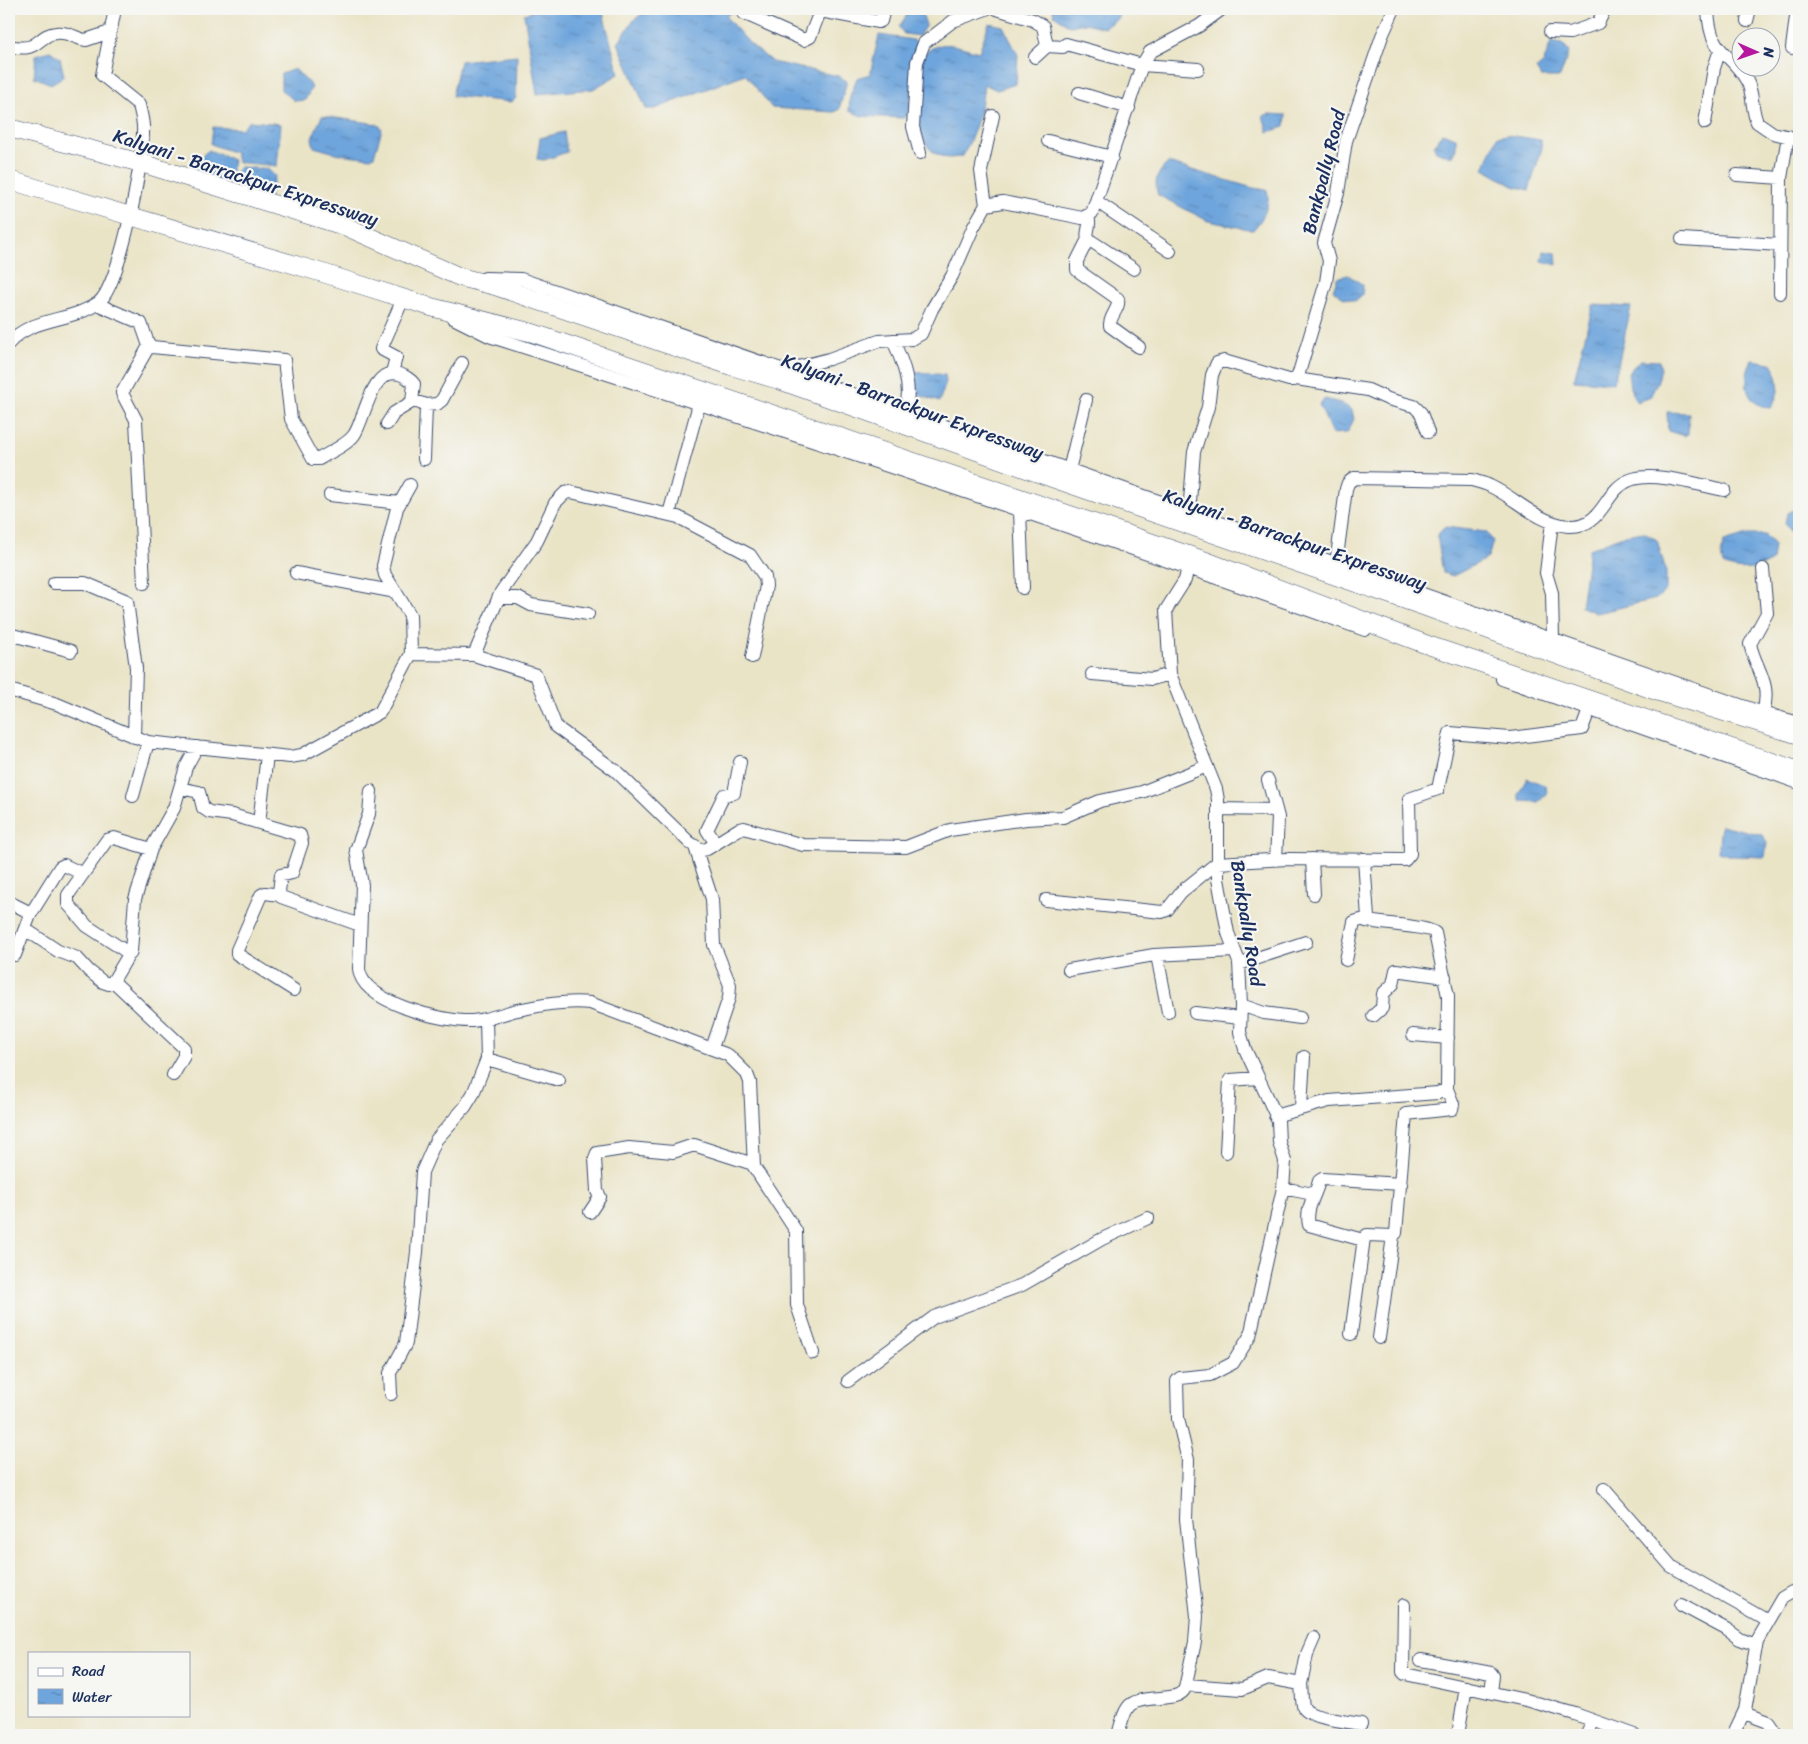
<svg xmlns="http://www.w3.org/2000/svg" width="1808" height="1744" viewBox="0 0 1808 1744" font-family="Sriracha,sans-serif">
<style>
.water{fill:url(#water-ripples);stroke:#446a9d}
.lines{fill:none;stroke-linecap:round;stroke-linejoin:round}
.minor-casing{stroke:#3a4a6e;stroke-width:14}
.highway-casing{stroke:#3a4a6e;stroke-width:19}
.minor{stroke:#fff;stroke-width:12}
.highway{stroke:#fff;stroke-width:18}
.labels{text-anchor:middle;stroke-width:4.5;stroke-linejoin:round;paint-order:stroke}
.street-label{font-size:19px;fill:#1b2f5e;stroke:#f6f6f2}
</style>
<defs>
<pattern id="water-ripples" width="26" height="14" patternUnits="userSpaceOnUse" patternTransform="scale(1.25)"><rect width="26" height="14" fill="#6ea5dc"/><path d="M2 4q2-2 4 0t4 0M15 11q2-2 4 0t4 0" fill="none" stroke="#5a87b6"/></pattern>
</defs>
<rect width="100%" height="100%" fill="#f6f6f2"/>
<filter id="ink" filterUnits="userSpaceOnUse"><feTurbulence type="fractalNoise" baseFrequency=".02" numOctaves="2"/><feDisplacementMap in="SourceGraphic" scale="10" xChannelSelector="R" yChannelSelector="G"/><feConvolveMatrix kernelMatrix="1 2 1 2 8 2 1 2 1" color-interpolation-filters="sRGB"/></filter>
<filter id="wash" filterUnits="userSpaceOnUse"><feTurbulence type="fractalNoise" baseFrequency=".0096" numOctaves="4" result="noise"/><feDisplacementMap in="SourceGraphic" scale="20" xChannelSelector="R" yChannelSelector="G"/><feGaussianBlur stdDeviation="1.12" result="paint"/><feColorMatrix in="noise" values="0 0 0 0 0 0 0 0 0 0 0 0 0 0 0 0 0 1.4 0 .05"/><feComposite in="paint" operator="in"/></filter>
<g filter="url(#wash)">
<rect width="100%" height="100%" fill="#eae4c7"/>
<path class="water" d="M 540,9 L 602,9 L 619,74 L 593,89 L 537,94 L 524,14 Z
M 648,9 L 734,9 L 726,17 L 750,44 L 772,62 L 838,76 L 847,81 L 839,110 L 834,112 L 772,108 L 745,74 L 655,109 L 646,109 L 618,43 L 633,21 Z
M 1053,9 L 1120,9 L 1118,18 L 1104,28 L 1085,23 L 1070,26 L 1054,15 Z
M 910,10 L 923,16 L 926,25 L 919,36 L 904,34 L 899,27 Z
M 989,23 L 1003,26 L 1018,55 L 1016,84 L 997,90 L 984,84 C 982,111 975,132 963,156 C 958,157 949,159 944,157 C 906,147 920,85 922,56 C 941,37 956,46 979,52 Z
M 879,35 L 914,40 L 916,43 L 909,114 L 903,118 L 862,116 L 849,111 L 850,96 L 857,78 L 870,74 Z
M 1551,42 L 1562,44 L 1569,52 L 1560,77 L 1541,77 L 1536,69 L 1543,64 Z
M 50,51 L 60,58 L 64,76 L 51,84 L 34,77 L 36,55 Z
M 517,55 L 516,98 L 512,102 L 452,96 L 460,61 Z
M 295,69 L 312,87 L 305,100 L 295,101 L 281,90 L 281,74 Z
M 1269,114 L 1286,115 L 1285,127 L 1268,132 L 1263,116 Z
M 322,116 L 378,124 L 382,129 L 374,156 L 371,158 L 339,154 L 314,147 L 312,138 Z
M 250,121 L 281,124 L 277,166 L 237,162 L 235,153 L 211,144 L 213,127 L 241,129 Z
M 564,132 L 567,152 L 544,160 L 537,159 L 540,138 Z
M 1442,133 L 1456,138 L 1456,148 L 1451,157 L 1436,151 L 1434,146 Z
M 1507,135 L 1541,140 L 1542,148 L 1529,190 L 1513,186 L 1484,169 L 1497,137 Z
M 209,150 L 233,160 L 229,185 L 193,177 L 194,162 Z
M 1168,163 L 1253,188 L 1267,190 C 1271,204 1263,219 1253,230 L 1208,221 L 1158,195 C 1153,181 1158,172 1168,163 Z
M 240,167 L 267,169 L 275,176 L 269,201 L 231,198 L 235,172 Z
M 1544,251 L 1556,253 L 1557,265 L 1542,261 Z
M 1348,275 L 1363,285 L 1362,295 L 1355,301 L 1342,297 L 1333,290 L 1337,278 Z
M 1593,305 L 1631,307 L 1614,383 L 1574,380 Z
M 1641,360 L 1659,361 C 1663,374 1656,385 1650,397 L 1637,402 L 1630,388 L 1628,372 Z
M 1752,360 L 1771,363 C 1781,381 1781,390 1771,408 C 1744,405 1742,380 1752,360 Z
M 911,371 L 945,375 L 946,382 L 939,402 L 905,390 Z
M 1325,399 L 1341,403 L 1352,410 L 1354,419 L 1347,433 L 1332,434 L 1319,404 Z
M 1667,412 L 1689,413 L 1688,434 L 1684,436 L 1668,431 Z
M 1799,507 L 1799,537 L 1795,539 L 1785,524 L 1787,513 Z
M 1445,527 L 1486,532 L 1493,541 L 1488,558 L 1453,576 L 1443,573 L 1437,535 Z
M 1644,532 L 1657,540 L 1666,571 L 1666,590 L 1656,599 L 1597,613 L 1581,607 L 1589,549 L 1625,535 Z
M 1747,535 L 1765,535 L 1774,545 L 1772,561 C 1756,570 1740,573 1723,565 L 1721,554 L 1724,542 Z
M 1527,778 L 1546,786 L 1547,794 L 1538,802 L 1521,801 L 1518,795 Z
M 1721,825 L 1763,835 L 1767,843 L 1765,857 L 1732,856 L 1718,852 Z"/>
</g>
<g filter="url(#ink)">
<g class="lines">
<g class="minor-casing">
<path id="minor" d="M 997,9 L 1033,20 L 1043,26 L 1047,46 L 1063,47 L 1066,44 L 1142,65 L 1198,69
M 1708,9 C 1710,56 1728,48 1747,81 C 1754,94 1751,109 1757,122 L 1773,133 L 1799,139
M 820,11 L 879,22 L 881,21 L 884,9
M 743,13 L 804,40 L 810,37 L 821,9
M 1747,21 L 1750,9
M 1550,32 L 1570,33 L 1598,23 L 1605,9
M 9,46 C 41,53 36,35 56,33 C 68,31 76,39 86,40 L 110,32
M 1792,48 L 1797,9
M 1035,57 L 1047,46
M 1079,93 L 1129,108
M 1705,123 L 1714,68 L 1720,50
M 1048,141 L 1112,157
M 920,153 L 913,127 L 917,62 L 924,43 L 953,21 L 986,9
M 1737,175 L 1781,178
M 1096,201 L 1170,251
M 986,205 L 981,171 L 993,116
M 1088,216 C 1092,225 1085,232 1088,239 L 1134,269
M 1088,239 L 1077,261 L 1077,270 L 1118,299 C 1120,309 1109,316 1110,326 L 1139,347
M 1682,239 L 1780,245
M 485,278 L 521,279 L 905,412 L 1662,678 L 1763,713 L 1799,723
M 1780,293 L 1781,178 L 1788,136
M 97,304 L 141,323 L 148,343 L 152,347 L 284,360 L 291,419 L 313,459 L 319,459 C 330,452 347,445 354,435 C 365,420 371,366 399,374 C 404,375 411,380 414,384 L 412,402 L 394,413 L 387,424
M 453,318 L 489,336 C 783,430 1075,527 1365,630
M 893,340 C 903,363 913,387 905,412
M 9,343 C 31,317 71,322 98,303 C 120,287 143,162 143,132 C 144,123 141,114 139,105 L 102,75 L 115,9
M 392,373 L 396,357 L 381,349 L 403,299
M 789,373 L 798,367 L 829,359 L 879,341 L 912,339 L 921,334 L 932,309 L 952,276 L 973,228 L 986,205 L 1003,202 L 1082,218 L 1092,213 L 1142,65 L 1150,52 L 1199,26 L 1222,9
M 1296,379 L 1368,390 L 1388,399 L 1414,406 L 1421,413 L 1428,432
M 412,401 L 424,404 L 426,407 L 424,459
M 426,405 L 437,404 L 442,400 L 462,363
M 1069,470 L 1086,400
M 410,485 L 397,508 L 383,566 L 385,575 L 410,615 L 411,654
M 330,495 L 399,503
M 1020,511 L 1023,588
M 1189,513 L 1194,452 L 1208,407 L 1212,375 L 1217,363 L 1224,361 L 1289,380 L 1294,380 L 1298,376 L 1326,282 L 1329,261 L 1324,243 L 1338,193 L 1346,141 L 1382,36 L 1394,9
M 669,514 L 699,404
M 1552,522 L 1546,573 L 1552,593 L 1553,640
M 1336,564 L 1346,489 L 1348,483 L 1354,478 L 1472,480 C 1478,482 1484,483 1490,486 C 1516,498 1538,523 1568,526 C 1605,528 1603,490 1630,480 C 1653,471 1699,485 1724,490
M 296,573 L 396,592
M 54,583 L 85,583 L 127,601 L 136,668 L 134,737
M 144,583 L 136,420 L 122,393 L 149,346
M 498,598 L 518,598 L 531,605 L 588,614
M 9,634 L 71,651
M 474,655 L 501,592 L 537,541 L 555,503 L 565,493 L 571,492 L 678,517 L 750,555 L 765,577 L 766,586 L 752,657
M 1092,674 L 1152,679 L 1170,674
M 1502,679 L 1799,783
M 9,690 L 57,704 L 148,742 L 290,757 L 302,755 L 380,712 L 411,654 L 474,655 L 536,675 L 556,727 L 616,771 L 690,843 L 702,850 L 707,849 L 739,829 L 744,828 L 803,845 L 906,847 L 950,830 L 1026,819 L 1063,817 L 1100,801 L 1142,792 L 1207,766
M 1763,713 C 1772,683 1756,670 1750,644 L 1767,613 L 1763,569
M 1268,780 L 1278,817 L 1276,860
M 180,788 L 199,792 L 203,808 L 209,812 L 232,815 L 300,835 L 302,843 L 292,873 L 281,875 L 279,892 L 281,897 L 360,925
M 371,791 L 369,814 L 356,850 L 362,885 L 359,969 C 362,1003 444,1022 472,1021 C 486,1020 500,1015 513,1011 C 537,1006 565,1000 590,1003 L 728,1055 L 747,1074 L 750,1082 L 754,1167 L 796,1231 L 797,1305 L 813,1353
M 133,796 L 148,742
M 1218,809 L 1276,810
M 259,823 L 267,755
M 716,844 L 707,830 L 724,795 L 734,793 L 740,762
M 695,847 L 712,899 L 714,945 L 730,985 L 729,998 L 712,1048
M 1312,859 L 1314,894
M 280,895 L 265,893 L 261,895 L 237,950 L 237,954 L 294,990
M 1046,900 L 1162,912 L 1167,910 L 1181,892 L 1217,863 L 1288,859 L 1405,860 L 1410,854 L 1409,799 L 1438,789 L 1450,733 L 1510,738 L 1582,729 L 1589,710
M 9,902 L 31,913
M 25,929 L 58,951 L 77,958 L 89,971 L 103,982 L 109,984 L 113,981 L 131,951 L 135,899 L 151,849 L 174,808 L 186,767 L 197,747
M 130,954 L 87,926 L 68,904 L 68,895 L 107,840 L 114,838 L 151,849
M 15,955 L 30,915 L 60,867 L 64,865 L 83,874
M 1157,955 L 1168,1012
M 1346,960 L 1354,922 L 1368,918 L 1364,859
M 1239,964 L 1306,942
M 1069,970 L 1154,955 L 1234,951
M 113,981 L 184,1048 L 184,1056 L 173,1075
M 1241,1005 L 1264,1013 L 1300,1018
M 1195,1013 L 1240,1018
M 1373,1016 L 1382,1008 L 1383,994 L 1393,984 L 1396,970 L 1445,977
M 1413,1035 L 1448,1038
M 487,1059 L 559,1080
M 1301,1107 L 1304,1057
M 1275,1116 L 1329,1101 L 1438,1093 L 1447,1089 L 1448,996 L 1435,933 C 1431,927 1378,923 1366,921
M 1226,1152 L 1230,1080 L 1258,1078
M 1283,1188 L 1313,1194
M 590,1212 L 600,1197 L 597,1191 L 595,1158 L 597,1153 L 629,1148 L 673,1152 L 694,1145 L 753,1164
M 1363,1240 L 1309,1225 C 1305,1208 1316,1195 1319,1181 L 1322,1179 L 1401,1184
M 1351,1334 L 1364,1238 L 1367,1235 L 1393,1236 L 1396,1233 L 1406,1114 L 1452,1109 L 1453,1104 L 1447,1089
M 1379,1338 L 1393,1236
M 848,1381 L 934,1317 L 1022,1285 L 1102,1239 L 1148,1218
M 391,1394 L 390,1373 L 406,1343 L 417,1252 L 422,1172 L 436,1140 L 465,1107 L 473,1094 L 487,1059 L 486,1019
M 1604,1489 L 1671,1566 L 1768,1621
M 1404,1605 L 1403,1672 L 1405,1674 L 1530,1701 L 1575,1714 L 1634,1735
M 1681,1605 L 1726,1629 L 1740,1639 L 1756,1645
M 1421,1660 L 1491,1673 L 1493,1676 L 1491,1692
M 1301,1684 C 1302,1691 1301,1702 1304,1708 C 1309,1718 1350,1722 1361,1724
M 1186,1685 L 1242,1689 L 1268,1678 L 1301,1684 L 1307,1654 L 1314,1638
M 1744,1713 L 1768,1722 L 1777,1735
M 1118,1735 C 1121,1726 1123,1712 1130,1705 C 1144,1693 1179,1704 1185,1688 L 1195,1642 L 1197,1616 L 1186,1519 L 1188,1460 L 1178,1419 L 1177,1381 L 1180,1378 L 1210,1375 L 1233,1363 L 1250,1336 L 1283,1188 L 1285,1161 L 1279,1142 L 1278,1120 L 1245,1049 L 1240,1032 L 1241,1005 L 1239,962 L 1228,933 L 1218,879 L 1218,800 L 1216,789 L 1170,674 L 1166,610 L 1185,580 L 1188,567
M 1458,1735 L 1466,1687
M 1587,1735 L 1592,1720
M 1733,1735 L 1745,1710 L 1757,1641 L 1782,1598 L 1792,1592 L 1799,1594"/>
</g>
<g class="highway-casing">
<path id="highway" d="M 9,128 L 141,163 L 347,227 L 460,277 L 495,286 L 731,366 L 779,380 L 1052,478 L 1423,606 L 1659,692 L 1799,735
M 9,180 L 326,274 L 431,307 L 533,333 L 1203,560 L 1425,644 L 1799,771"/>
</g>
<use href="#minor" class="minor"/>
<use href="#highway" class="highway"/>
</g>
</g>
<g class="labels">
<g class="street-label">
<text transform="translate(1323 172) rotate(-76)" y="7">Bankpally Road</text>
<text transform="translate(246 177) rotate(18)" y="7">Kalyani - Barrackpur Expressway</text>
<text transform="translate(913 406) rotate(20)" y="7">Kalyani - Barrackpur Expressway</text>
<text transform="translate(1295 539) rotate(19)" y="7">Kalyani - Barrackpur Expressway</text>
<text transform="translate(1248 923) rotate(81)" y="7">Bankpally Road</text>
</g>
</g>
<rect width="1808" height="1744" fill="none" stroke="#f6f6f2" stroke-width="30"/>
<rect x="28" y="1652" width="162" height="65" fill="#f6f6f2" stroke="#9ea6b7"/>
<rect x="38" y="1668" width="25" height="8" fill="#ffffff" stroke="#9ea6b7"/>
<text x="72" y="1676" font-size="15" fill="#1b2f5e">Road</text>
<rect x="38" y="1689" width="25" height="15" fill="url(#water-ripples)" stroke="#9ea6b7"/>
<text x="72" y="1702" font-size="15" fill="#1b2f5e">Water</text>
<g transform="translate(1756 52) rotate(92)"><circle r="24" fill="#f6f6f2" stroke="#9ea6b7"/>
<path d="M0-4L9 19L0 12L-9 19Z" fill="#b5179e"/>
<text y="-8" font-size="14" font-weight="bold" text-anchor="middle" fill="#1b2f5e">N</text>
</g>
</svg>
